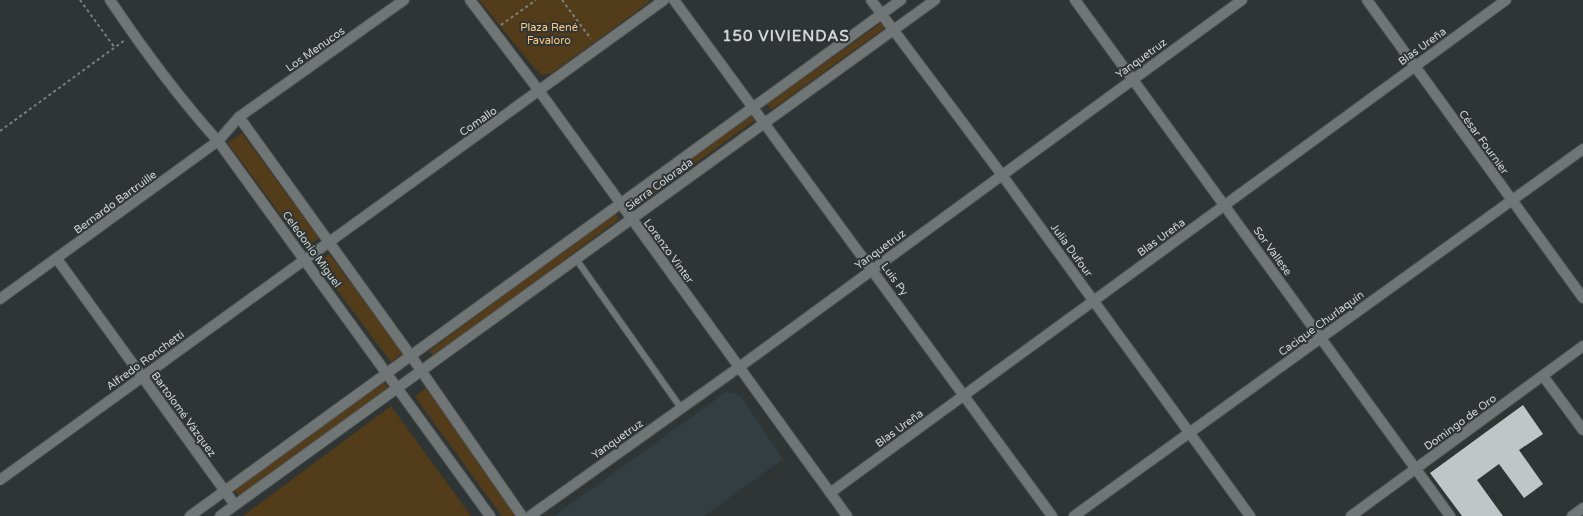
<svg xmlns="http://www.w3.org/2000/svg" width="1583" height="516" viewBox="0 0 1583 516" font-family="'Varela Round',sans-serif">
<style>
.built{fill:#323e41}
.green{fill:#533c1a}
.building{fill:#c0c6c8}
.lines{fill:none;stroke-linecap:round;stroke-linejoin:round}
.service-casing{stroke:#4b4f50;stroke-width:8}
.minor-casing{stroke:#4b4f50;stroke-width:12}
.tertiary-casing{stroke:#4b4f50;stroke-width:12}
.path{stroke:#7c8081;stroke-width:2;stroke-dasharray:3 3;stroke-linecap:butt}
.service{stroke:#707576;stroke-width:6}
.minor{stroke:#707576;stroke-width:10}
.tertiary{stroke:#707576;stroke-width:10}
.labels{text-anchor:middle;stroke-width:4;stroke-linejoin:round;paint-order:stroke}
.park-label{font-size:11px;fill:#fcca82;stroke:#2f3435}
.street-label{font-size:11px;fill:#d2d5d6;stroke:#2f3435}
.district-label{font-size:15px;font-weight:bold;letter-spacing:1px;fill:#d2d5d6;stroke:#2f3435}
</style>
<rect width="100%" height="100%" fill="#2f3435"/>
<path class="built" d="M 726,392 L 734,393 L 741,397 L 783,459 L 704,516 L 554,516 Z"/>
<path class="green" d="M 479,0 L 649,0 L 648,3 L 552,73 L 542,75 L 535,69 Z
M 881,23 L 885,28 L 771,110 L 767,104 Z
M 751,115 L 755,120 L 634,208 L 630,203 Z
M 242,133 L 319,238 L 305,248 L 228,143 Z
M 615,213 L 619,219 L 434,357 L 429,351 Z
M 329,254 L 403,353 L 391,362 L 317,263 Z
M 384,382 L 388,388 L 239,496 L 234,490 Z
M 426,388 L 519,516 L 502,516 L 415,397 Z
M 391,406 L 471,516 L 243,516 Z"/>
<path class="building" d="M 1523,405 L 1543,434 L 1519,450 L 1543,484 L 1524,498 L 1499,464 L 1477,480 L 1503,516 L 1462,516 L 1430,473 Z"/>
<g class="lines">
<g class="service-casing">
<path id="service" d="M 576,259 L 681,408"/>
</g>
<g class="minor-casing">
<path id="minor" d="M 470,0 L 540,92 L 847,516
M 674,0 L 1052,516
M 871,0 L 1002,175 L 1250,516
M 1367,0 L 1583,298
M 57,259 L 235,505
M 0,299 L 218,141
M 1543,376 L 1583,430
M 0,480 C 221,320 443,161 664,0
M 830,493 L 1506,0
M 190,516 L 901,0
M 220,516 L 935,0
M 530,516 L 738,368 L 1242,0
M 1074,516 L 1583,149
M 1351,516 L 1583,346
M 1572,516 L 1583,508"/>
</g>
<g class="tertiary-casing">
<path id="tertiary" d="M 110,0 C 143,49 178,97 218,141 L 490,516
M 1075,0 L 1450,516
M 239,117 L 411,356 L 522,516
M 218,141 L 239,117 L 404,0"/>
</g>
<path class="path" d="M 80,0 L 115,48
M 562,0 L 591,39
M 501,25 L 536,0
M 0,131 L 125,40"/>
<use href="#service" class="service"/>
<use href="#minor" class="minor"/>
<use href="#tertiary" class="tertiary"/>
</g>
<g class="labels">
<g class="park-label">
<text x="549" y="31">Plaza René<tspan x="549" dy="13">Favaloro</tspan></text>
</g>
<g class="street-label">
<text transform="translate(1422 46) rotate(-36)" y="4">Blas Ureña</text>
<text transform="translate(315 49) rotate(-35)" y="4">Los Menucos</text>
<text transform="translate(1141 58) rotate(-36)" y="4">Yanquetruz</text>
<text transform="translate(478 121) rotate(-35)" y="4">Comallo</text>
<text transform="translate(1484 142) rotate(54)" y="4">César Fournier</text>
<text transform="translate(659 184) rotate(-36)" y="4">Sierra Colorada</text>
<text transform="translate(115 202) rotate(-36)" y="4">Bernardo Bartruille</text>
<text transform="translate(1161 237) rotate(-36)" y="4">Blas Ureña</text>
<text transform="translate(312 249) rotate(54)" y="4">Celedonio Miguel</text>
<text transform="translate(880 249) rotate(-36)" y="4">Yanquetruz</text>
<text transform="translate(1072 250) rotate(54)" y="4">Julia Dufour</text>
<text transform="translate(669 251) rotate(54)" y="4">Lorenzo Vinter</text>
<text transform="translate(1273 251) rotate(54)" y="4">Sor Vallese</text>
<text transform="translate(895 279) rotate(54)" y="4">Luis Py</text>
<text transform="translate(1321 323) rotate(-36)" y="4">Cacique Churlaquín</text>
<text transform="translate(145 360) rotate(-36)" y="4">Alfredo Ronchetti</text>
<text transform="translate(184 414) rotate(54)" y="4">Bartolomé Vázquez</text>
<text transform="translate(1460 422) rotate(-36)" y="4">Domingo de Oro</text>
<text transform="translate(899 428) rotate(-36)" y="4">Blas Ureña</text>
<text transform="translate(617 439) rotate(-35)" y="4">Yanquetruz</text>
</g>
<g class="district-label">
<text x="786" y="41">150 VIVIENDAS</text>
</g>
</g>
</svg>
